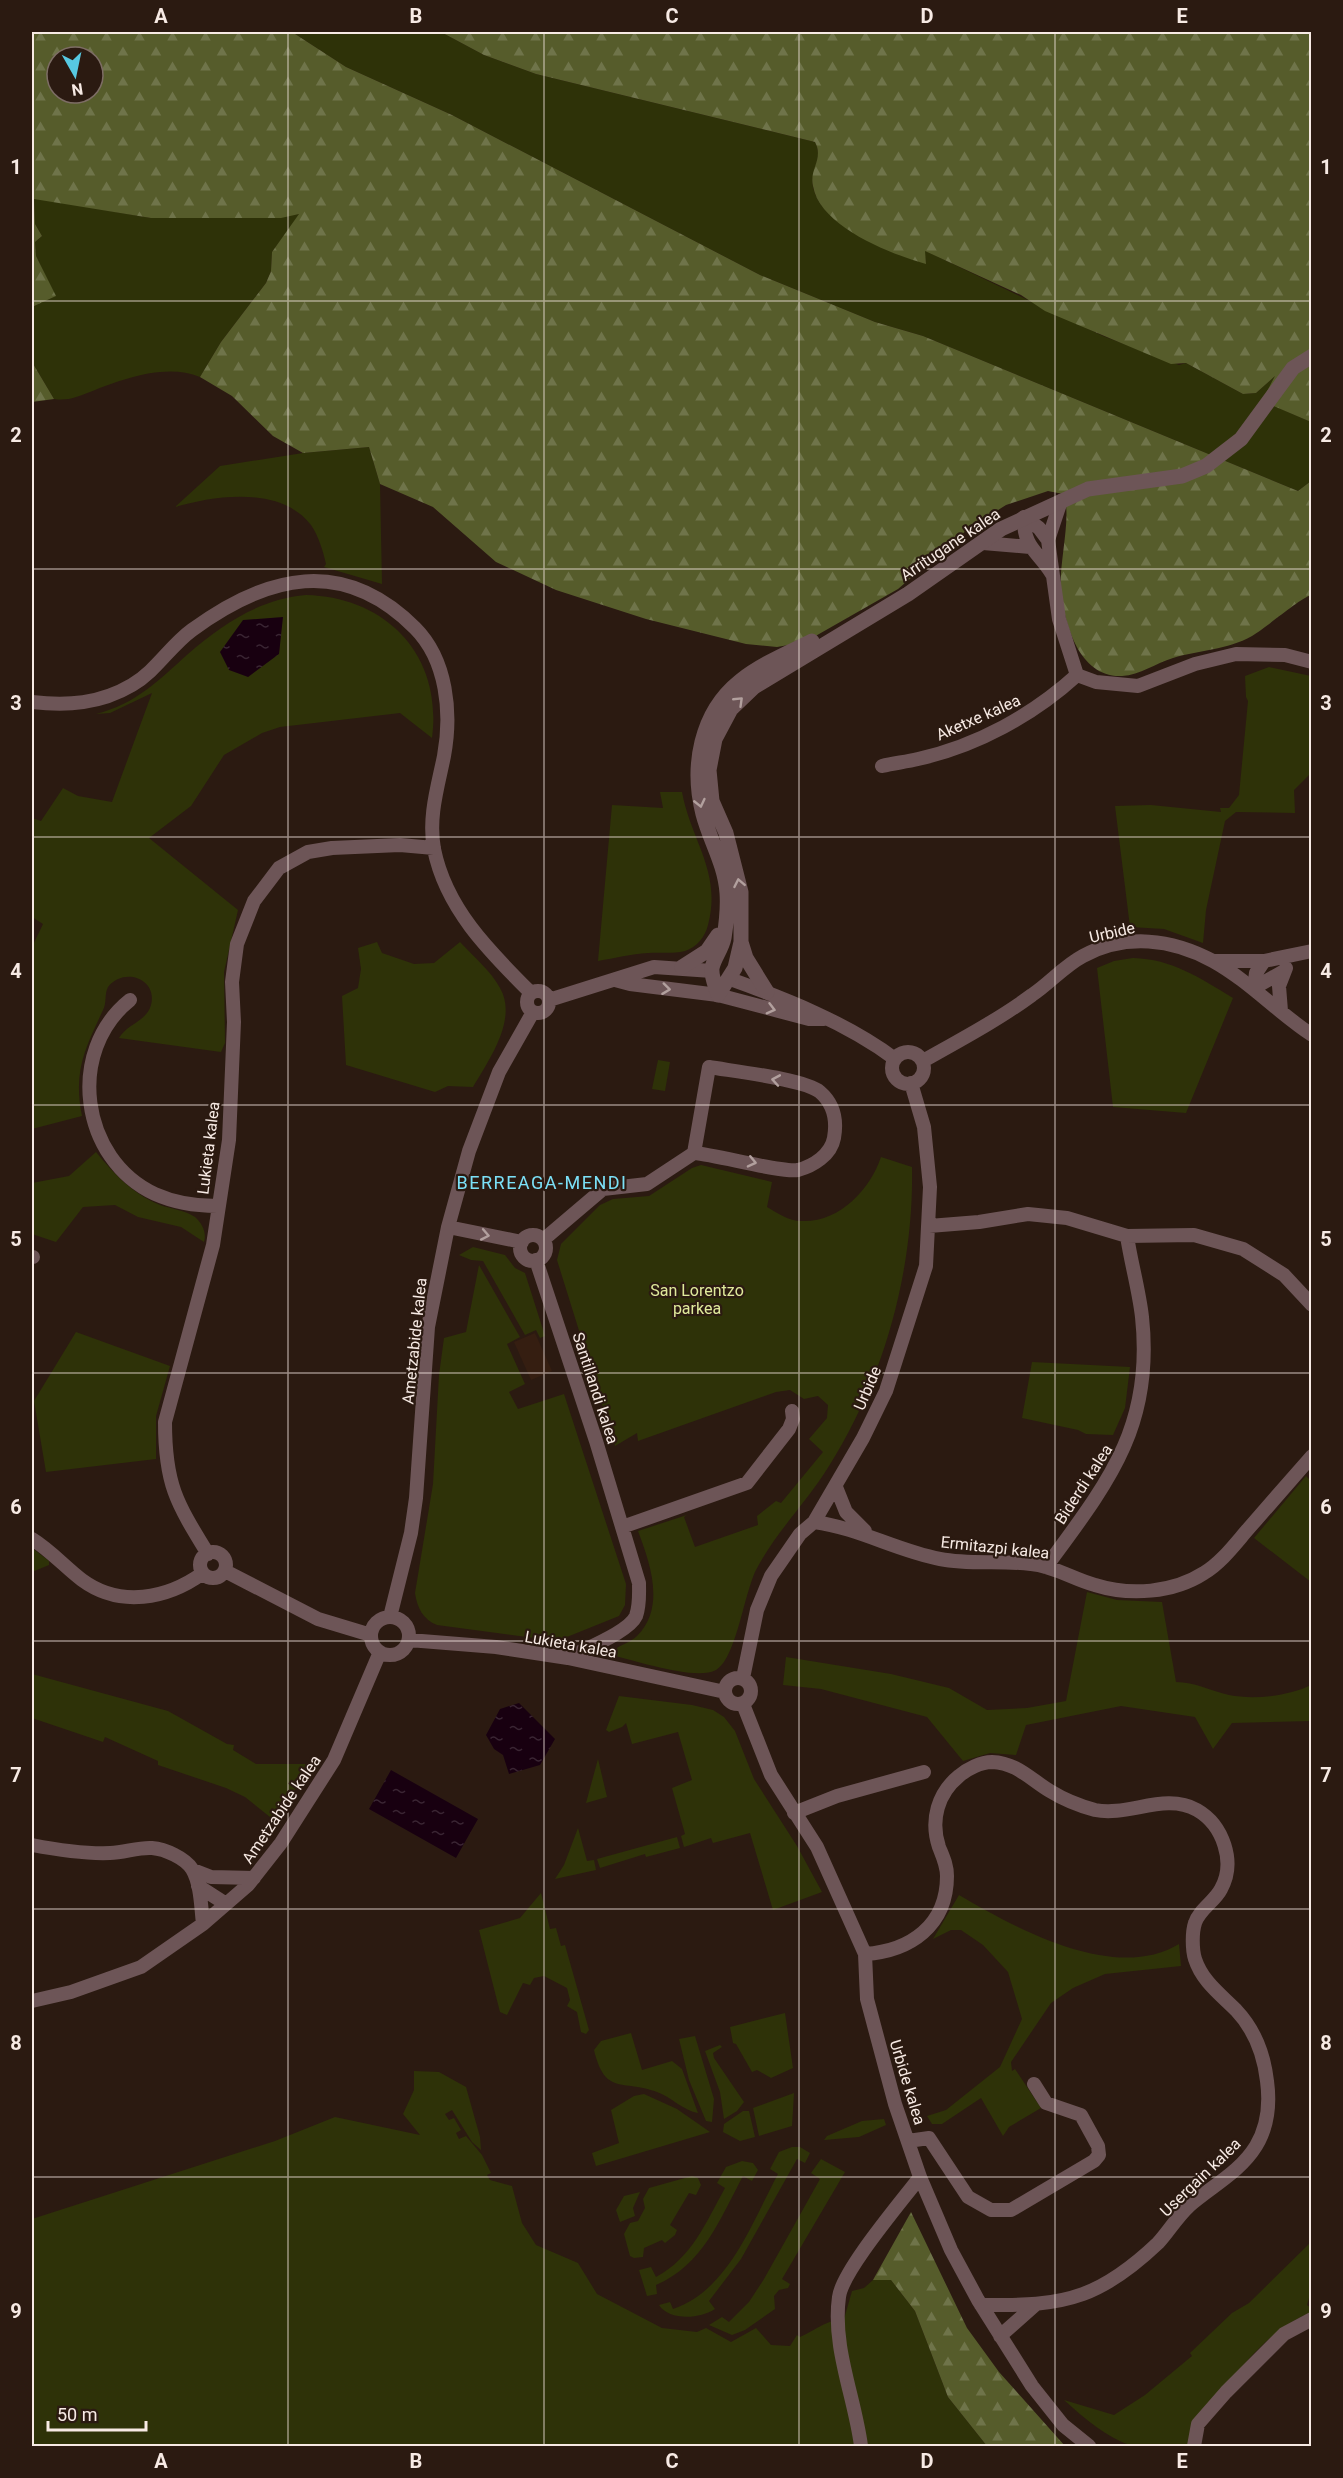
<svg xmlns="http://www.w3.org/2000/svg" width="1343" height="2478" viewBox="0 0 1343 2478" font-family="Roboto,sans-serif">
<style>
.built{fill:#351e11}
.green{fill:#2e3208;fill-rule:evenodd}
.forest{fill:url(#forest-firs);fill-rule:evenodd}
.water{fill:url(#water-ripples)}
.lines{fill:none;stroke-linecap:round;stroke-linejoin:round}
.minor{stroke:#6d5557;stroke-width:14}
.tertiary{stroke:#6d5557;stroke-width:15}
.oneway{stroke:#b2a09e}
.grid{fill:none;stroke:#f7eae4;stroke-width:1.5;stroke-opacity:0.55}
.labels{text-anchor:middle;stroke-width:4.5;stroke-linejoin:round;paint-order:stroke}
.street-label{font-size:16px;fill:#f7eae4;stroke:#2b1a11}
.park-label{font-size:16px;fill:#dfe99b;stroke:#2b1a11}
.neighbourhood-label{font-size:18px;letter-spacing:1.5px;fill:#7be0f7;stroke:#2b1a11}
.neatline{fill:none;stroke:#f7eae4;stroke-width:2}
.grid-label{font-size:20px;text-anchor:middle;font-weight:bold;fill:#f7eae4}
</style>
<defs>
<pattern id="forest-firs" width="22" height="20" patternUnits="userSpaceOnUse" patternTransform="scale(1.5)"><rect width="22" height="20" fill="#565c2b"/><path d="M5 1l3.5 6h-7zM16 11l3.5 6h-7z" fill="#6f744a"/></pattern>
<pattern id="water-ripples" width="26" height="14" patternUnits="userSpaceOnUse" patternTransform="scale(1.5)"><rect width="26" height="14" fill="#180010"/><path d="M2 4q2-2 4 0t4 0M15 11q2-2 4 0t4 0" fill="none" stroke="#3a2533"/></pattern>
</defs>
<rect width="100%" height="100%" fill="#2b1a11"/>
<path class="built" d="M 535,1333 L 552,1371 L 531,1380 L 514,1342 Z"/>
<path class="green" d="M 292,32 L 441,32 L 484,55 L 536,74 L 815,142 C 824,159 810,170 813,187 C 821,225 892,255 926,263 L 924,250 L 1103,336 L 1179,365 L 1186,363 L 1243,394 L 1256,393 L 1277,374 L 1263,401 L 1311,422 L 1311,481 L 1298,491 L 923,336 L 875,322 L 760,275 L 452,115 L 346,67 Z
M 34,198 L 151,218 L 300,214 L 272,252 L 271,271 L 266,283 L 221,342 L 200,377 C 166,363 123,379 90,392 C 76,397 69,401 54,399 L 32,362 L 32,307 L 55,296 L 36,256 L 35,242 L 42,236 L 35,224 Z
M 369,447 L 380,484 L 382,584 L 324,567 L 326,564 C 323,551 319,537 311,525 C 281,486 216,495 175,507 L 220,466 L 303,453 Z
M 306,595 C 387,597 443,656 432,738 L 400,713 L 280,727 L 262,733 L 224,755 L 191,806 L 149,838 L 238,910 L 224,972 L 225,1043 L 221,1052 L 119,1038 C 127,1024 147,1021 151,1005 C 158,978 123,967 108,987 C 104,995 107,1003 103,1010 C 85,1049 73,1071 82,1116 L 32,1129 L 32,947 L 43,924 L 32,917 L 32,818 L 41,821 L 63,788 L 78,796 L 112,802 L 152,693 L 110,713 L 96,714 C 136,704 159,680 188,654 C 222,624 260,599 306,595 ZM 282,617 L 279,653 L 248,677 Z
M 1269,667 L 1311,676 L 1311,773 L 1294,790 L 1295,813 L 1236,812 L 1225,821 L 1206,910 L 1203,943 L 1164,929 L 1130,927 L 1115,806 L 1151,805 L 1221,812 L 1220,808 L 1229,808 L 1239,795 L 1248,701 L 1246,697 L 1245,676 Z
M 660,792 L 682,792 C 691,841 722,872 708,925 C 705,937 697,947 685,951 C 673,954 660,952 648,953 C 631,954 615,958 598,961 L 612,805 L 663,808 Z
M 377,942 L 382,953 L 414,964 L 434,963 L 460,942 C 473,956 491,971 500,988 C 518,1019 489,1060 473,1087 L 448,1086 L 435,1092 L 346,1065 L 342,996 L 358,988 L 361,969 L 358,948 Z
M 1133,958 C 1172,959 1200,978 1233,998 L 1186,1113 L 1113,1107 L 1097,968 L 1114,961 Z
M 658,1060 L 670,1062 L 665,1091 L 652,1089 Z
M 96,1152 C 114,1174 133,1194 160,1205 C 171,1209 185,1210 195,1217 C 202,1223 207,1233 204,1242 L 181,1227 L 138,1217 L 115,1205 L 83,1207 L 56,1242 L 32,1234 L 32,1183 L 69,1176 Z
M 881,1157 L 912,1167 C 914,1270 884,1379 829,1466 C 807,1502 775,1533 756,1570 C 744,1594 736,1659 716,1670 C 696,1681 638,1661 614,1656 L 617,1648 C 623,1644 631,1642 637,1636 C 666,1607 650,1563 638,1531 L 687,1515 L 684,1517 L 695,1547 L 758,1525 L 757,1516 L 776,1501 L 781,1503 L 823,1452 L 809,1439 L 827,1418 L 828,1405 L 818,1396 L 804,1399 L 790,1390 L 776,1392 L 638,1441 L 637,1433 L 615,1446 L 557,1260 L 561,1244 L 600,1205 L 613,1199 L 649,1196 L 692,1168 L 701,1165 L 772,1182 L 767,1207 C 777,1213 789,1221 801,1221 C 839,1223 870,1190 881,1157 Z
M 473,1247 L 505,1255 L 515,1268 L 525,1273 L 545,1336 L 540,1338 L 536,1330 L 525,1335 L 483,1261 L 471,1260 L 459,1255 Z
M 479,1265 L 520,1337 L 507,1344 L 525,1384 L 509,1392 L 518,1409 L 564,1394 L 626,1584 L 625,1605 L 619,1616 L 557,1641 L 437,1625 C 423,1620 417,1607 415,1593 L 433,1484 L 439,1375 L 444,1338 L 466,1332 Z
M 76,1332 L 170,1366 L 156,1416 L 156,1459 L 46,1472 L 34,1401 Z
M 1032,1362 L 1130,1367 L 1125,1408 L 1113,1435 L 1086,1434 L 1078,1430 L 1022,1418 Z
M 1306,1476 L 1311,1481 L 1311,1582 L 1254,1538 Z
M 32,1548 L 49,1561 L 49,1565 L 32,1572 Z
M 1087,1592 L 1117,1600 L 1162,1602 L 1176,1682 C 1195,1682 1211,1691 1229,1695 C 1254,1700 1289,1696 1311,1685 L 1311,1721 L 1232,1723 L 1213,1749 L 1195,1717 L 1121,1706 L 1026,1725 L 1016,1755 L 990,1753 L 963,1761 L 927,1717 L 821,1689 L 783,1685 L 786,1657 L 891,1674 L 949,1688 L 987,1710 L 1027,1708 L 1066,1701 Z
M 32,1674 L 168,1711 L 227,1744 L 234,1745 L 233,1750 L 256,1764 L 312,1764 L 275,1821 L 245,1797 L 226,1788 L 158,1765 L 158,1761 L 105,1737 L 103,1742 L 32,1718 Z
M 619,1696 L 692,1705 L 713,1710 L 724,1717 L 735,1731 L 754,1779 L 797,1846 L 822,1892 L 773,1910 L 750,1833 L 713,1843 L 711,1838 L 684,1847 L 681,1836 L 685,1834 L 672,1788 L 692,1780 L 678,1732 L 632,1744 L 626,1723 L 622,1727 L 609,1732 L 606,1730 Z
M 598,1759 L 607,1797 L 586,1803 Z
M 578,1828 L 587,1861 L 594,1860 L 596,1870 L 555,1879 L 564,1865 Z
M 677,1837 L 680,1848 L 646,1857 L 645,1854 L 600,1868 L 597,1859 Z
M 541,1893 L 550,1929 L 556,1928 L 561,1946 L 565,1945 L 589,2030 L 586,2034 L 581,2032 L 577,2012 L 567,2006 L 570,2000 L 567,1988 L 544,1976 L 534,1978 L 530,1985 L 523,1983 L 507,2015 L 500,2012 L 479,1930 L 520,1918 Z
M 959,1895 C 1017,1929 1115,1983 1179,1944 L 1181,1966 L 1105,1974 L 1073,1988 L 1051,2003 L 1011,2062 L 1012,2071 L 1015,2069 L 1041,2108 L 1009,2127 L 1003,2136 L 981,2098 L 942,2124 L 932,2124 L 927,2116 L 946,2110 L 1000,2067 L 1022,2019 L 1008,1972 L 983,1945 L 961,1930 L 951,1930 L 933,1939 Z
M 785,2013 L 793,2068 L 771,2078 L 757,2070 L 752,2072 L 736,2044 L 733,2043 L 730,2027 Z
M 631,2033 L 642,2070 L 672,2061 L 682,2069 L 698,2113 C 684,2111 671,2097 657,2092 C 622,2079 605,2096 594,2050 L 601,2041 Z
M 695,2036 L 714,2099 L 712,2122 L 706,2121 L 689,2080 L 679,2039 Z
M 720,2045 L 722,2047 L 713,2053 L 714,2058 L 744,2102 L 737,2111 L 724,2119 L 720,2092 L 705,2051 Z
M 414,2071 L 439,2072 L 466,2087 L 480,2137 L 481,2150 L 472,2142 L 452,2110 L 445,2114 L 449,2120 L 454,2118 L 461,2130 L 456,2133 L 459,2139 L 466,2136 L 482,2155 L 491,2173 L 487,2175 L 490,2180 L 512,2186 L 522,2223 L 536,2245 L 578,2263 L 597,2294 L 662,2328 L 697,2332 L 706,2328 L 731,2342 L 756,2328 L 771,2345 L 790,2346 L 797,2335 L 800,2337 C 818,2329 824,2321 844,2319 L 852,2291 L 864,2288 L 873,2280 L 891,2280 L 915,2311 L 948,2397 L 987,2446 L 32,2446 L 32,2219 L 275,2141 L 335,2117 L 420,2135 L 403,2114 L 414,2090 Z
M 794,2093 L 792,2126 L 759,2136 L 753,2108 Z
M 644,2094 L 677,2109 L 710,2132 L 596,2166 L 592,2153 L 619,2143 L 611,2110 L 634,2096 Z
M 743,2111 L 749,2111 L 755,2137 L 740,2141 L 723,2132 L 724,2124 Z
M 884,2119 L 886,2125 L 859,2137 L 824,2140 L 827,2136 L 862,2121 Z
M 792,2147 L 800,2147 L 810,2153 L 805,2163 L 797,2159 L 741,2259 L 709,2301 L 715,2309 C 700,2319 669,2321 659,2305 L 670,2302 L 673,2309 C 729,2290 752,2222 778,2174 L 770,2169 L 779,2152 Z
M 821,2159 L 845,2172 L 782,2279 L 790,2284 L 788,2288 L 779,2290 L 774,2296 L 775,2309 L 745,2330 L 732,2335 L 709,2325 L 722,2317 L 729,2322 L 749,2302 L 764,2279 L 820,2179 L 811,2173 Z
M 742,2161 L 753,2163 L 758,2170 L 752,2181 L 743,2176 C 720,2219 703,2265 656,2285 L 657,2294 L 647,2296 L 639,2270 L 651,2267 L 656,2277 C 692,2258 706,2222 725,2188 L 717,2183 L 726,2167 Z
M 692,2176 L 698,2178 L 701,2185 L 696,2195 L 689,2193 L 670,2225 L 677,2230 L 675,2235 L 665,2243 L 662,2240 L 644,2248 L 643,2257 L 634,2258 L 630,2256 L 624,2234 L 630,2223 L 638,2221 L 645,2208 L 643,2199 L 649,2188 Z
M 640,2192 L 633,2208 L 635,2216 L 620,2222 L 616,2210 L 624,2196 Z
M 1311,2242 L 1311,2291 L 1307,2305 L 1311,2308 L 1311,2312 C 1253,2338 1221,2394 1188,2446 L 1132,2446 C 1106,2437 1085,2419 1064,2400 L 1114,2415 L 1145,2395 L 1192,2356 L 1190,2353 L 1232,2313 L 1249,2303 Z"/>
<path class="forest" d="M 32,32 L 292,32 L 346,67 L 452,115 L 760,275 L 875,322 L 923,336 L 1298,491 L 1311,481 L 1311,595 C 1299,599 1267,627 1252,636 C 1227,650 1199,650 1173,658 C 1156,663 1140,675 1122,676 C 1080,678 1065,626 1061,592 C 1058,565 1073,513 1063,494 L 1048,491 L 1006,505 L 968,529 L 898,589 L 805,642 L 777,647 L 746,644 L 646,619 L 556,590 L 496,562 L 433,507 L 380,484 L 369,447 L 303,453 L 273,436 L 232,396 L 200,377 L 221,342 L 266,283 L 271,271 L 272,252 L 299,214 L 281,218 L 151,218 L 34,199 L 35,224 L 42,236 L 35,242 L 36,256 L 56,296 L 32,307 ZM 57,57 L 93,57 L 93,93 L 57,93 Z
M 441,32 L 1311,32 L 1311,422 L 1262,401 L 1275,376 L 1256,393 L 1243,394 L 1186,363 L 1171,364 L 1045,311 L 1021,295 L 925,251 L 926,264 C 891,254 820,227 813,186 C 809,169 824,159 815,142 L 536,74 L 484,55 Z
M 32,362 L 54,399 L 32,402 Z
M 911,2212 L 967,2328 L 999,2372 L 1065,2446 L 987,2446 L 948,2397 L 915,2311 L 891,2280 L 873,2280 Z"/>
<path class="water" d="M 283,617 L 279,654 L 248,677 L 229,670 L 220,652 L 243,620 Z
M 519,1703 L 555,1739 L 540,1765 L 509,1774 L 503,1755 L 494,1749 L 486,1735 L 500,1709 Z
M 391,1770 L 478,1819 L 456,1858 L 369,1809 Z"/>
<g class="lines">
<path class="minor" d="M 1061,501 L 1048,540 L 1059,619 L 1077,675 L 1096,682 L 1138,686 L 1195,664 L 1236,654 L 1285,655 L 1312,662
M 1024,517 C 1023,548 1038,551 1052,574
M 1024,517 L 1039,528 L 1048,540
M 983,543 L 1030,547
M 32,702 C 67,706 100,704 132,685 C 156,671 170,646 192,630 C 267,575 343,556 415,628 C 447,660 452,713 444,756 C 438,786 428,817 434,849 C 446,909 490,952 531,993
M 882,766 C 894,763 906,762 918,759 C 977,746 1033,715 1077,675
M 1215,961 L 1264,961
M 1284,971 L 1254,988 L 1256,973 L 1264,961 L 1312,951
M 730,979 C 786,999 847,1023 895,1059
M 615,980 L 630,984 L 718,995 L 809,1019 L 824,1019
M527 1002a11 11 0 1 1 22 0a11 11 0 1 1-22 0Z
M 130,1000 C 66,1051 80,1159 155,1194 C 175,1203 195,1206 217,1206
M 549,1000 L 654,967 L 712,971
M 1281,1011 L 1279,986 L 1286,968
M892 1068a16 16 0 1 1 32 0a16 16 0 1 1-32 0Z
M 923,1061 C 960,1040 998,1020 1032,995 C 1050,983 1064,966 1083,956 C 1126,933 1172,939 1213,961 C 1249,981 1277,1012 1312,1035
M 929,1226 L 979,1222 L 1028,1214 L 1067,1218 L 1127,1236 L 1194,1235 L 1243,1249 L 1284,1275 L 1312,1305
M 448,1227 L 522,1242
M520 1248a13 13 0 1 1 26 0a13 13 0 1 1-26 0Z
M 543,1240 L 603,1189 L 647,1184 L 694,1153 C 718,1155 781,1173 798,1170 C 813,1166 831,1155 834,1138 C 837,1121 834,1104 820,1092 C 805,1079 732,1071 709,1067 L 694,1153
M 32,1257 L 33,1257
M 536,1260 L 596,1441 L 639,1583 C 639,1594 640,1605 636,1616 C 629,1632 584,1649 568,1658
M 836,1487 L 846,1512 L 865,1531
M 814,1522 C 859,1528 897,1551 940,1559 C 970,1565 1000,1560 1031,1564 C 1054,1566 1073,1579 1095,1585 C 1130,1596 1173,1593 1204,1573 C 1222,1562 1235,1544 1249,1528 C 1270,1504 1291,1480 1312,1456
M 622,1527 L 747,1483 L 789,1429 L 793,1419 L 792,1411
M 32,1539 C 50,1550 65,1567 82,1580 C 120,1608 167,1599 203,1573
M200 1565a13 13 0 1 1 26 0a13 13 0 1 1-26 0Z
M 208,1554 C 176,1502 165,1484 165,1422 L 213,1245 L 229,1140 L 234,1022 L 232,982 L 237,944 L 254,901 L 279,868 L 308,852 L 332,848 L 400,845 L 434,848
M 1046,1567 C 1107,1484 1154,1427 1142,1317 C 1139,1290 1131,1263 1127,1236
M 225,1571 L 318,1619 L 371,1635
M371 1636a19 19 0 1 1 38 0a19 19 0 1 1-38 0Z
M 390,1617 L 411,1533 L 416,1498 L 428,1327 L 448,1227 L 469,1151 L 499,1072 L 533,1012
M 409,1640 L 496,1647 L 568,1658 L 725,1692
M725 1691a13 13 0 1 1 26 0a13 13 0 1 1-26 0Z
M 743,1678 L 757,1610 L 771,1576 L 800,1534 L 814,1522 L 863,1438 L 886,1391 L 926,1266 L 930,1187 L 924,1127 L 911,1083
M 743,1704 L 771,1775 L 817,1847 L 865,1954 L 867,1999 L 895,2104 L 920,2177 L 951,2250 L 978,2300 L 1032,2386 L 1063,2425 L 1089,2446
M 794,1813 L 837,1796 L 924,1772
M 32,1845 C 58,1850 84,1854 110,1853 C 124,1853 138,1847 152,1848 C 165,1849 185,1858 192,1869 C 201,1884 201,1907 203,1924
M 193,1870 L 211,1877 L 254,1878
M 198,1886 L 226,1904
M 865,1954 C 910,1951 947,1926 947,1876 C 947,1865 943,1857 939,1847 C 930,1820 938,1793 959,1776 C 967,1769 981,1762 992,1762 C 1017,1763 1030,1779 1050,1791 C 1063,1799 1080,1806 1095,1810 C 1128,1817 1165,1792 1197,1810 C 1223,1825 1236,1862 1221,1889 C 1215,1901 1199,1910 1195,1923 C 1192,1932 1192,1949 1195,1959 C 1202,1981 1220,1994 1236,2010 C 1254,2029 1264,2055 1267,2081 C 1270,2103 1268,2126 1256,2146 C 1240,2172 1212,2186 1189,2206 C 1177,2217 1169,2231 1158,2243 C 1137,2263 1110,2284 1083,2294 C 1050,2306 1016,2305 981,2305
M 32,2001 L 71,1992 L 141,1967 L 203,1924 L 248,1885 L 281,1843 L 334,1760 L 380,1652
M 908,2141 L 929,2138 L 968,2197 L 991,2210 L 1011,2210 L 1094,2161 L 1099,2155 L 1098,2146 L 1081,2115 L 1046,2103 L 1034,2084
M 1000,2336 L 1035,2305
M 861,2446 C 855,2398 832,2347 839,2297 C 842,2271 902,2201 920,2177
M 1194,2446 L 1198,2424 L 1226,2392 L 1284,2334 L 1312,2319"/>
<path class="tertiary" d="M 741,942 L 746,958 L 767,992
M 682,967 L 707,951 L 718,935
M 718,995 L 735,968 L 741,942 L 741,892 L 726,833 L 712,801 L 709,770 L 715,739 L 731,709 L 754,687 L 908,594 L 1001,529 L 1088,489 L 1182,476 L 1206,466 L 1241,439 L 1293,368 L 1312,356
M 718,995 C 716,987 711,977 712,968 C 714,958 722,949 724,938 C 726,925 728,906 727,893 C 725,864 710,841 703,814 C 691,767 700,713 740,681 C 761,664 788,653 812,641"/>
</g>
<defs><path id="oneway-chevron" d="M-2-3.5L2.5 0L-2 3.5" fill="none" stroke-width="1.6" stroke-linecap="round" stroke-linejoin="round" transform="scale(1.5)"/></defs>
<g class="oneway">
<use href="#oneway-chevron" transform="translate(739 701) rotate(-44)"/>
<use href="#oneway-chevron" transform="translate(700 803) rotate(77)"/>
<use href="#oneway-chevron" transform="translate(739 883) rotate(-101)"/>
<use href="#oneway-chevron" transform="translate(666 989) rotate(7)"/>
<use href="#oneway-chevron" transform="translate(771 1009) rotate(15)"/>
<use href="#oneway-chevron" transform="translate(776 1080) rotate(-170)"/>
<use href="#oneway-chevron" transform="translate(752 1162) rotate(13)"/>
<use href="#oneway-chevron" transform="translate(485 1235) rotate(11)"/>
</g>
<path class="grid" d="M 288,32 L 288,2446M 544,32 L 544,2446M 799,32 L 799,2446M 1055,32 L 1055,2446M 32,301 L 1312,301M 32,569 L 1312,569M 32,837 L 1312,837M 32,1105 L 1312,1105M 32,1373 L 1312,1373M 32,1641 L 1312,1641M 32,1909 L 1312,1909M 32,2177 L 1312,2177"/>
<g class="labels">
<g class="street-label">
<text transform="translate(950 544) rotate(-34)" y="6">Arritugane kalea</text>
<text transform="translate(978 717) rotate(-24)" y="6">Aketxe kalea</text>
<text transform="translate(1112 932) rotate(-13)" y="6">Urbide</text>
<text transform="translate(208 1148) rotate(-83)" y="6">Lukieta kalea</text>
<text transform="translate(414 1341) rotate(-84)" y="6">Ametzabide kalea</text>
<text transform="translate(596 1388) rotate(72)" y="6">Santillandi kalea</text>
<text transform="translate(867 1388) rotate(-67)" y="6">Urbide</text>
<text transform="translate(1083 1484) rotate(-57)" y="6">Biderdi kalea</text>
<text transform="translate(995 1547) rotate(6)" y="6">Ermitazpi kalea</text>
<text transform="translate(571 1644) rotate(10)" y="6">Lukieta kalea</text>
<text transform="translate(281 1809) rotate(-56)" y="6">Ametzabide kalea</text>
<text transform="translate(908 2082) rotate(73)" y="6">Urbide kalea</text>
<text transform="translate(1200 2177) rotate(-44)" y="6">Usergain kalea</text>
</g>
<g class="park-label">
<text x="697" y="1296">San Lorentzo<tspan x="697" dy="18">parkea</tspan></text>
</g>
<g class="neighbourhood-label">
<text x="542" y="1189">BERREAGA-MENDI</text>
</g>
</g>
<rect width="1343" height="2478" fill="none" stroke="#2b1a11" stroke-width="66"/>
<g transform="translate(75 75) rotate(171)"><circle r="28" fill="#2b1a11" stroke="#7d6d65" stroke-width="1.5"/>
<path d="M0-4.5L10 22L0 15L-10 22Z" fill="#57c9e2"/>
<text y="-9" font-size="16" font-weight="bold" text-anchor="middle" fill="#f7eae4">N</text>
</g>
<path d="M48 2421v9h98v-9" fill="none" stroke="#f7eae4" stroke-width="3"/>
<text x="57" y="2421" font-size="18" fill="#f7eae4" stroke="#2b1a11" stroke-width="4.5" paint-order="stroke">50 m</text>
<rect x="33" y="33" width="1277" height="2412" class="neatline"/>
<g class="grid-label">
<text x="161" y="23">A</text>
<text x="416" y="23">B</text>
<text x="672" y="23">C</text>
<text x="927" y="23">D</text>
<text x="1182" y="23">E</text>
<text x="16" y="174">1</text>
<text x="1326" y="174">1</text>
<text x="16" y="442">2</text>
<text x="1326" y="442">2</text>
<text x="16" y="710">3</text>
<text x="1326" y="710">3</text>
<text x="16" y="978">4</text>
<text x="1326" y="978">4</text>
<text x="16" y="1246">5</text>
<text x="1326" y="1246">5</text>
<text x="16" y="1514">6</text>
<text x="1326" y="1514">6</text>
<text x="16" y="1782">7</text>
<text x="1326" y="1782">7</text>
<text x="16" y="2050">8</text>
<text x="1326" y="2050">8</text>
<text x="16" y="2318">9</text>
<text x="1326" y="2318">9</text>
<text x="161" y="2468">A</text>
<text x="416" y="2468">B</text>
<text x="672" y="2468">C</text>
<text x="927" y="2468">D</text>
<text x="1182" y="2468">E</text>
</g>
</svg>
